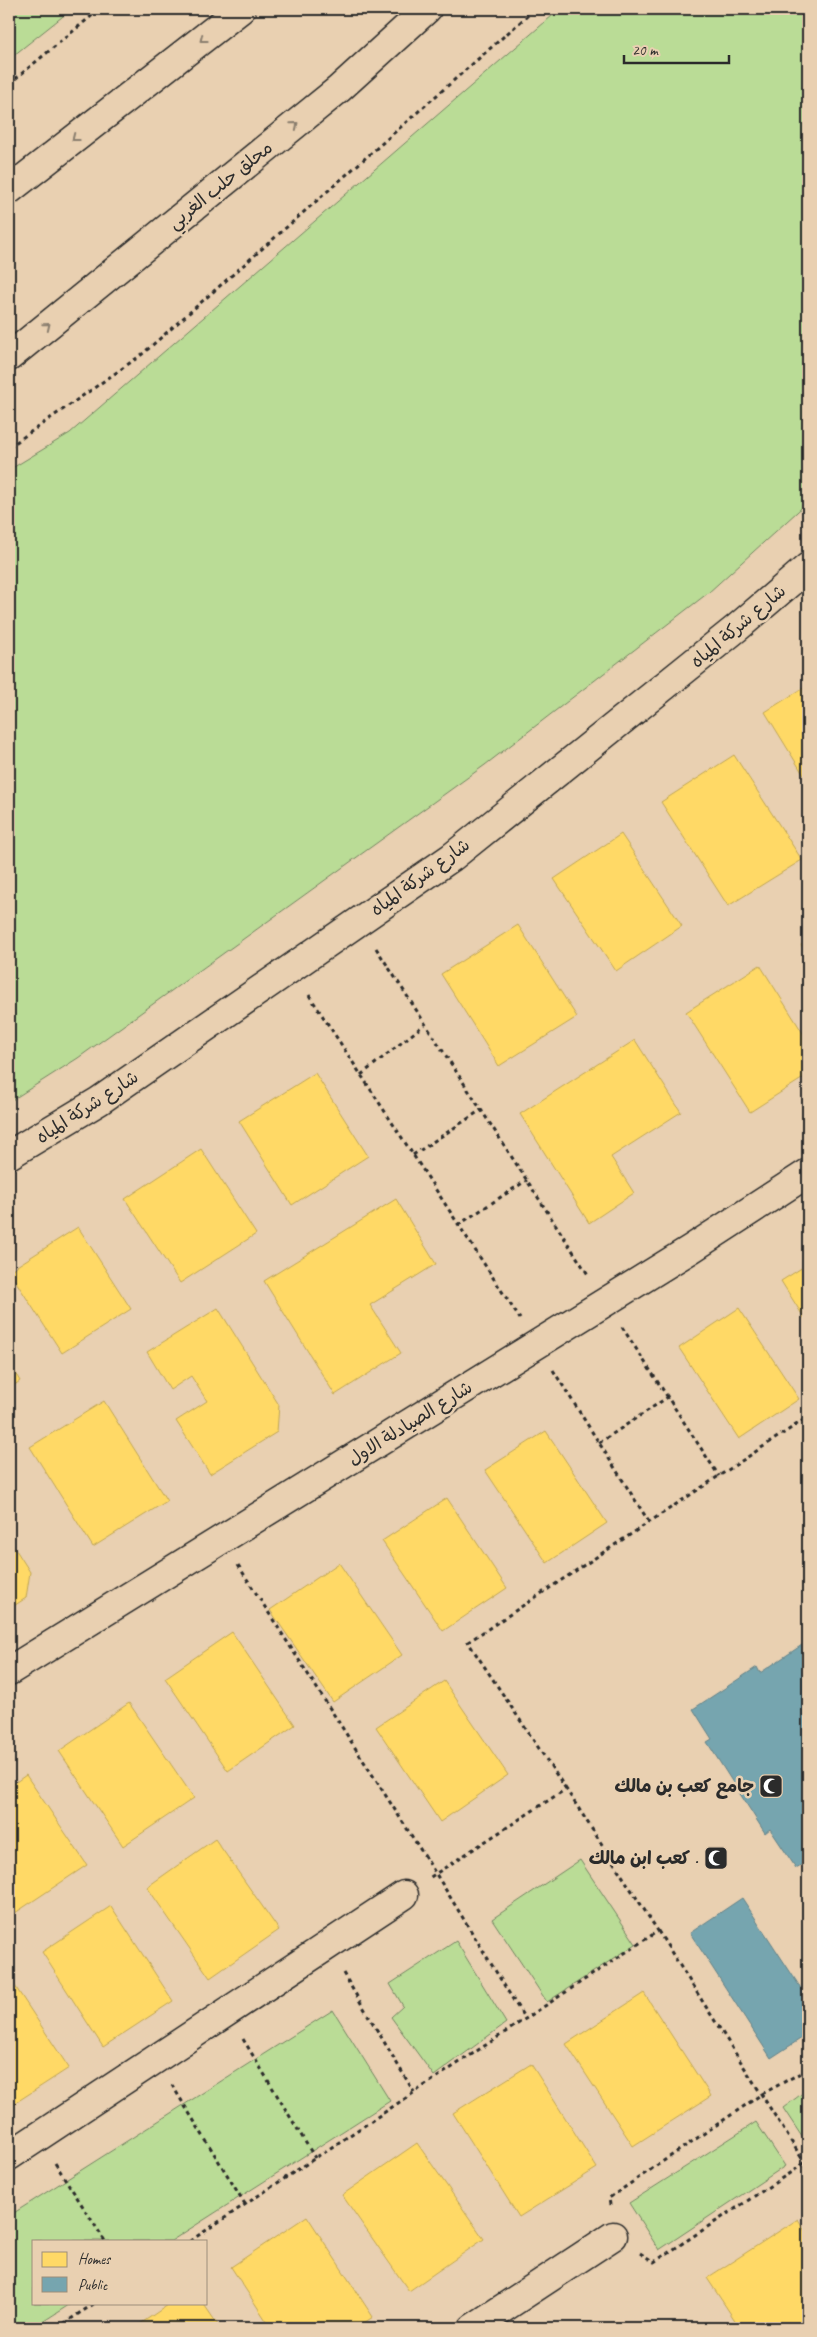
<svg xmlns="http://www.w3.org/2000/svg" width="817" height="2337" viewBox="0 0 817 2337" font-family="Caveat,'Playpen Sans Arabic',sans-serif">
<style>
.green{fill:#badc96;stroke:#728460}
.homes{fill:#ffd966;stroke:#bfa554}
.public{fill:#76a5af;stroke:#608087}
.lines{fill:none;stroke-linecap:round;stroke-linejoin:round}
.minor-casing{stroke:#2b2b2b;stroke-width:31}
.highway-casing{stroke:#2b2b2b;stroke-width:31}
.path{stroke:#2b2b2b;stroke-width:3;stroke-dasharray:4 4;stroke-linecap:butt}
.minor{stroke:#e9d0b1;stroke-width:28}
.highway{stroke:#e9d0b1;stroke-width:28}
.oneway{stroke:#8a7e6e}
.labels{text-anchor:middle;stroke-width:5;stroke-linejoin:round;paint-order:stroke}
.street-label{font-size:18px;fill:#2b2b2b;stroke:#e9d0b1}
.poi-label{font-size:18px;font-weight:bold;fill:#2b2b2b;stroke:#e9d0b1;text-anchor:end}
</style>
<rect width="100%" height="100%" fill="#e9d0b1"/>
<filter id="ink" filterUnits="userSpaceOnUse"><feTurbulence type="fractalNoise" baseFrequency=".02" numOctaves="2"/><feDisplacementMap in="SourceGraphic" scale="10" xChannelSelector="R" yChannelSelector="G"/><feConvolveMatrix kernelMatrix="1 2 1 2 8 2 1 2 1" color-interpolation-filters="sRGB"/></filter>
<g filter="url(#ink)">
<path class="green" d="M 9,9 L 72,9 L 9,59 Z
M 560,9 L 808,9 L 808,502 L 708,593 L 485,765 L 78,1058 L 9,1102 L 9,470 L 70,433 Z
M 580,1860 L 636,1944 L 547,2002 L 492,1919 Z
M 456,1941 L 506,2023 L 434,2076 L 391,2017 L 403,2006 L 390,1984 Z
M 333,2010 L 390,2101 L 171,2241 L 34,2241 L 34,2303 L 72,2303 L 33,2328 L 9,2328 L 9,2216 Z
M 808,2089 L 808,2146 L 783,2108 Z
M 756,2122 L 785,2166 L 659,2250 L 629,2203 Z"/>
<path class="homes" d="M 808,685 L 808,782 L 765,712 Z
M 734,755 L 802,860 L 728,906 L 661,802 Z
M 621,834 L 682,926 L 616,971 L 554,879 Z
M 518,925 L 577,1017 L 499,1066 L 441,974 Z
M 808,940 L 808,956 L 801,945 Z
M 760,965 L 808,1041 L 808,1075 L 750,1112 L 686,1012 Z
M 635,1040 L 681,1112 L 611,1157 L 634,1193 L 589,1223 L 520,1114 Z
M 315,1073 L 368,1156 L 292,1205 L 239,1121 Z
M 201,1149 L 256,1234 L 180,1283 L 125,1199 Z
M 396,1199 L 436,1264 L 370,1305 L 401,1353 L 335,1395 L 264,1281 Z
M 78,1227 L 131,1309 L 62,1353 L 9,1271 Z
M 808,1264 L 808,1324 L 781,1281 Z
M 218,1308 L 279,1405 L 277,1432 L 210,1474 L 176,1421 L 207,1401 L 191,1376 L 170,1390 L 147,1352 Z
M 739,1308 L 799,1399 L 739,1439 L 679,1348 Z
M 9,1363 L 20,1381 L 9,1389 Z
M 104,1401 L 167,1501 L 93,1547 L 30,1447 Z
M 546,1431 L 607,1523 L 547,1563 L 485,1470 Z
M 447,1498 L 507,1588 L 443,1631 L 382,1541 Z
M 9,1539 L 30,1572 L 26,1598 L 9,1609 Z
M 339,1563 L 402,1655 L 333,1702 L 270,1610 Z
M 232,1632 L 295,1725 L 228,1771 L 165,1678 Z
M 444,1681 L 508,1775 L 440,1822 L 376,1727 Z
M 129,1703 L 194,1798 L 123,1846 L 59,1751 Z
M 26,1775 L 87,1865 L 15,1913 L 9,1904 L 9,1787 Z
M 215,1839 L 279,1930 L 210,1978 L 147,1887 Z
M 111,1906 L 173,2001 L 103,2047 L 42,1952 Z
M 9,1977 L 69,2068 L 9,2107 Z
M 644,1993 L 711,2096 L 633,2146 L 566,2044 Z
M 531,2064 L 597,2168 L 519,2217 L 453,2113 Z
M 417,2143 L 484,2239 L 409,2291 L 342,2195 Z
M 307,2216 L 373,2317 L 356,2328 L 271,2328 L 231,2267 Z
M 798,2219 L 808,2236 L 808,2328 L 740,2328 L 707,2278 Z
M 171,2303 L 203,2303 L 220,2328 L 134,2328 Z"/>
<path class="public" d="M 808,1641 L 808,1861 L 796,1868 L 770,1829 L 765,1833 L 707,1742 L 712,1739 L 693,1709 L 757,1667 L 760,1673 Z
M 742,1898 L 808,1999 L 808,2034 L 771,2058 L 690,1933 Z"/>
<g class="lines">
<g class="minor-casing">
<path id="minor" d="M 9,1155 L 99,1101 L 452,857 L 738,627 L 808,567
M 9,1671 L 691,1249 L 808,1173
M 9,2156 L 404,1895
M 473,2328 L 613,2236"/>
</g>
<g class="highway-casing">
<path id="highway" d="M 9,190 L 241,9
M 9,357 L 339,89 L 427,9"/>
</g>
<path class="path" d="M 9,84 L 100,9
M 9,447 L 140,356 L 535,9
M 376,948 L 589,1276
M 309,995 L 520,1319
M 361,1075 L 425,1024
M 413,1155 L 481,1110
M 458,1225 L 527,1180
M 622,1327 L 719,1476
M 553,1370 L 649,1522
M 599,1443 L 668,1397
M 238,1565 L 436,1874 L 525,2019
M 566,1789 L 468,1642 L 808,1417
M 658,1931 L 808,2168
M 343,1973 L 414,2092
M 243,2039 L 315,2158
M 172,2085 L 245,2204
M 55,2163 L 105,2241
M 610,2205 L 609,2198 L 762,2094 L 808,2069
M 190,2241 L 658,1931 L 566,1789 L 429,1878
M 640,2253 L 654,2262 L 805,2163
M 57,2328 L 95,2303"/>
<use href="#minor" class="minor"/>
<use href="#highway" class="highway"/>
</g>
<defs><path id="oneway-chevron" d="M-2-3.5L2.5 0L-2 3.5" fill="none" stroke-width="1.6" stroke-linecap="round" stroke-linejoin="round" transform="scale(1.25)"/></defs>
<g class="oneway">
<use href="#oneway-chevron" transform="translate(203 39) rotate(142)"/>
<use href="#oneway-chevron" transform="translate(295 125) rotate(-39)"/>
<use href="#oneway-chevron" transform="translate(75 138) rotate(142)"/>
<use href="#oneway-chevron" transform="translate(47 326) rotate(-39)"/>
</g>
</g>
<defs>
<g id="mosque-square" transform="scale(1.25)"><rect x="-9" y="-9" width="18" height="18" rx="4" fill="#2b2b2b" stroke="#e9d0b1"/><path d="M3.5-4.9A6 6 0 1 0 3.5 4.9A5 5 0 1 1 3.5-4.9Z" fill="#fff"/></g>
</defs>
<g fill-rule="evenodd">
<use href="#mosque-square" x="771" y="1786"/>
<use href="#mosque-square" x="716" y="1858"/>
</g>
<g class="labels">
<g class="street-label">
<text transform="translate(220 185) rotate(-39)" y="6">محلق حلب الغربي</text>
<text transform="translate(738 626) rotate(-40)" y="6">شارع شركة المياه</text>
<text transform="translate(420 877) rotate(-36)" y="6">شارع شركة المياه</text>
<text transform="translate(87 1107) rotate(-33)" y="6">شارع شركة المياه</text>
<text transform="translate(410 1423) rotate(-32)" y="6">شارع الصيادلة الاول</text>
</g>
<g class="poi-label">
<text x="754" y="1792">جامع كعب بن مالك</text>
<text x="698" y="1864">كعب ابن مالك .</text>
</g>
</g>
<rect width="817" height="2337" fill="none" stroke="#e9d0b1" stroke-width="30"/>
<rect x="15" y="15" width="787" height="2307" fill="none" stroke="#2b2b2b" stroke-width="2" filter="url(#ink)"/>
<rect x="32" y="2240" width="175" height="65" fill="#e9d0b1" stroke="#9d8e7b"/>
<rect x="42" y="2252" width="25" height="15" fill="#ffd966" stroke="#9d8e7b"/>
<text x="78" y="2264" font-size="15" fill="#2b2b2b">Homes</text>
<rect x="42" y="2277" width="25" height="15" fill="#76a5af" stroke="#9d8e7b"/>
<text x="78" y="2290" font-size="15" fill="#2b2b2b">Public</text>
<path d="M624 55v8h105v-8" fill="none" stroke="#2b2b2b" stroke-width="2.5"/>
<text x="632" y="55" font-size="15" fill="#2b2b2b" stroke="#e9d0b1" stroke-width="4" paint-order="stroke">20 m</text>
</svg>
